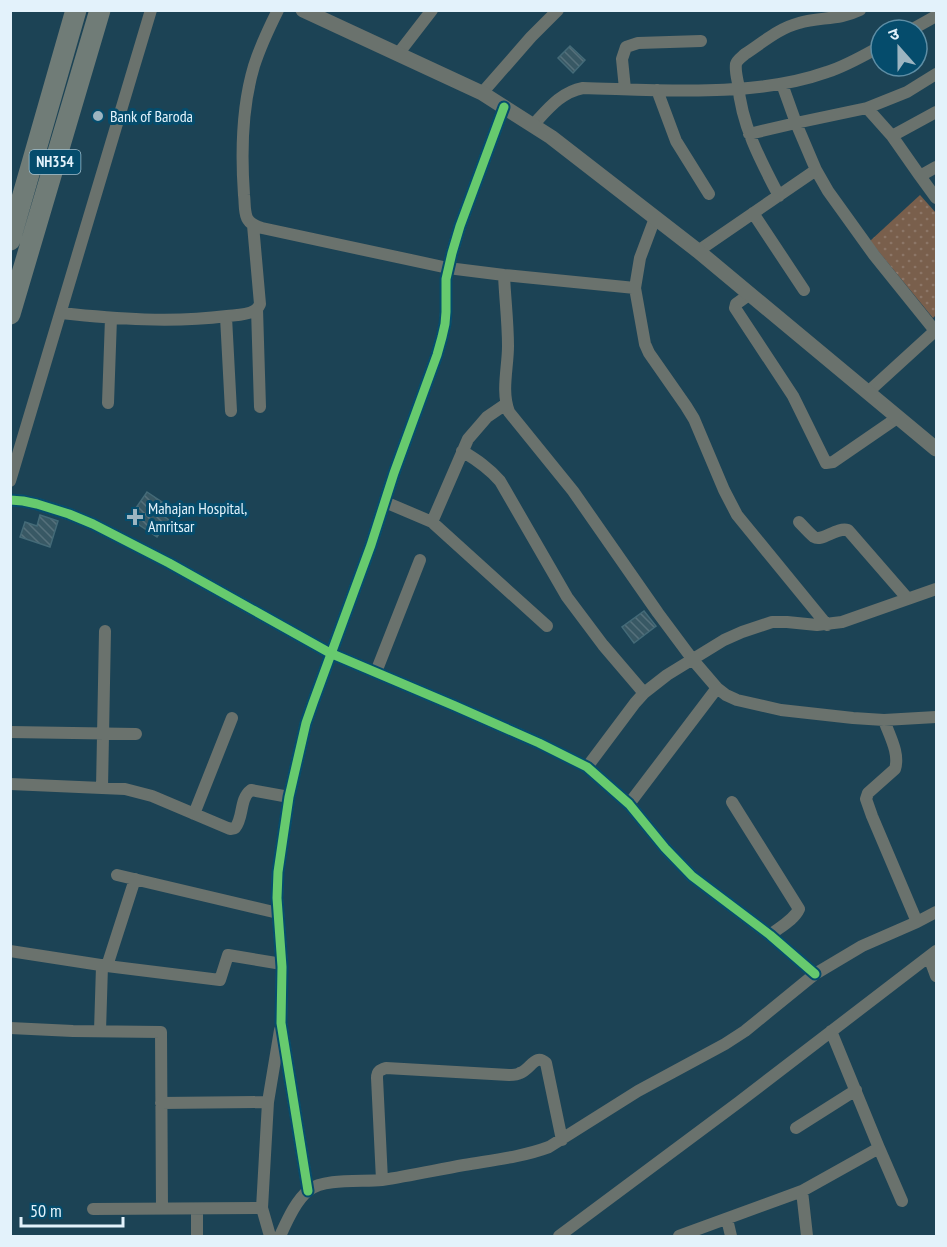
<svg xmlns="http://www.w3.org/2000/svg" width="947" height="1247" viewBox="0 0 947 1247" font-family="'PT Sans Narrow','Noto Sans Devanagari',sans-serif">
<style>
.park{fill:url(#park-dots)}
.building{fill:url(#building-back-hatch);stroke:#446a77;stroke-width:1.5}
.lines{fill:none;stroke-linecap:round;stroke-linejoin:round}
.minor{stroke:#6a726d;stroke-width:12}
.tertiary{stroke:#6a726d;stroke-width:15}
.trunk{stroke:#707c77;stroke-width:21}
.cycleway-casing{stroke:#054c6c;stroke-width:13}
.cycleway{stroke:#67ca6e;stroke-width:9}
.poi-dot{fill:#9db5c1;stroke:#054c6c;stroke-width:2}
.labels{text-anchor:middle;stroke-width:6;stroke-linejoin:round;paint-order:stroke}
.shield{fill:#054c6c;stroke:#a0c0d0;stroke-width:1.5}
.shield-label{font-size:15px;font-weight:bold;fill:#e3f2fb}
.poi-label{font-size:16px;fill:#e3f2fb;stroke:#054c6c;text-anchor:start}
</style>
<defs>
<pattern id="park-dots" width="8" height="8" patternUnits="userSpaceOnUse" patternTransform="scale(1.5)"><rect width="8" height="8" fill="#795f4c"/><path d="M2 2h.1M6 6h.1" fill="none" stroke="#8c7667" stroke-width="1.8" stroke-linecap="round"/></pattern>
<pattern id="building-back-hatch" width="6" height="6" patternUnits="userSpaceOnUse" patternTransform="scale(1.5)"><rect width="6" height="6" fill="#385864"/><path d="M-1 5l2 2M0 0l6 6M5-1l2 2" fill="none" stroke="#55707b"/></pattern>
</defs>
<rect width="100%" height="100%" fill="#1c4355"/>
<path class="park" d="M 920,195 L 936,213 L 936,315 L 933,318 L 870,241 Z"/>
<path class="building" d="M 570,46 L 585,60 L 573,73 L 558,58 Z
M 147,492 L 162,502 L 159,507 L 165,510 L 162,515 L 169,520 L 157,537 L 129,518 Z
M 40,515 L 58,521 L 50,547 L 20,537 L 25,522 L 37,526 Z
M 644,611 L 656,626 L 634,643 L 622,627 Z"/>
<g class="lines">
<path class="minor" d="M 278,10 C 269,28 260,47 254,66 C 242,106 241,153 244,195 C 245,202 244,211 247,218 C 250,224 255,226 262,228 L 448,268 L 504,275 L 635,288 L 640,258 L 655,218
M 911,30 L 936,16
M 398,54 L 432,10
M 782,84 L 796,123 L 816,170 L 828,191 L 874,255 L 936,332
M 625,89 L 622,59 L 626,47 L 638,43 L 701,41
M 657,90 L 676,141 L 709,194
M 482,93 L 531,37 L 558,10
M 867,108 L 907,92 L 936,74
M 533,125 C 548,109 561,92 583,88 C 660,90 754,98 827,72 C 846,66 863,56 881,46
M 749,134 L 796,123 L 867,108 L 892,136 L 920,176 L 936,167
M 892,136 L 936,112
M 920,176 L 936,198
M 779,196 C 760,160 741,124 738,83 C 737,78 735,70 736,64 C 737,60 742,57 745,54 C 762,43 779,28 799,23 C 819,17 840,20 860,10
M 753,213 L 804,290
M 698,251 L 816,170
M 504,275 C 505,299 508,322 508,346 C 508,368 501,391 509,412 L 573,491 L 658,613 L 693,660 L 717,688 L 726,695 L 737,700 L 781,710 L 853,718 L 884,720 L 936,717
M 635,288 L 645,344 L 649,353 L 686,406 L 694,419 L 724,490 L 737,515 L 827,625
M 750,294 L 736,304 L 735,308 L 793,396 L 826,463 L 833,462 L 897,418
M 257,309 L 260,407
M 61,313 C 117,319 172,323 227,316 C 236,315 247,315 254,311 C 258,308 258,308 260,304 L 253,225
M 226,317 L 231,411
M 868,392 L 936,330
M 108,403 L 111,318
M 462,451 C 477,460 489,468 500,481 L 567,597 L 603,645 L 644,693
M 10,481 L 151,10
M 10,500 L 23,501 L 37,504 L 69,514 L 93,524 L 169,563 L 330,653 L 455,706 L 539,743 L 587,767 L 629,804 L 665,848 L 692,876 L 770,935 L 815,974
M 385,502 L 432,522 L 468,439 L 487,417 L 506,404
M 432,522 L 547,626
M 799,522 C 803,526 809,533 814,537 C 822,542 836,527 848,530 L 908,599
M 376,672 L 420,560
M 884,720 C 889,735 900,753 895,769 L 868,793 L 866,799 L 872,816 L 917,922
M 10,732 L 136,734
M 587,767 L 635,703 L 644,693 L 667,675 L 724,640 L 742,632 L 772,622 L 787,622 L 817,625 L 842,622 L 936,589
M 10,784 L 125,789 L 152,796 L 230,829 L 235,828 C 244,817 239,799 251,790 L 289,797
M 102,788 L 105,631
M 732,802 L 799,909 C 794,920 780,927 770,935
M 629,804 L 717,688
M 194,814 L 232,718
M 117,875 L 278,913
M 10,951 L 107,966 L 220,980 L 228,955 L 282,964
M 929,957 L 936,976
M 107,966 L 135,879
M 10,1028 L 73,1031 L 161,1032 L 162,1209
M 100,1031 L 102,966
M 161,1103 L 268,1102
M 796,1128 L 856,1090
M 879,1148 L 902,1201
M 382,1180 L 377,1078 C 377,1071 380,1070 386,1068 L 509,1075 C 513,1075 517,1075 520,1073 C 531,1069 535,1053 546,1063 L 562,1140
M 308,1191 L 281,1023 L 282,967 L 277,898 L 278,872 L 289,797 L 306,723 L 313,703 L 371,545 L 394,473 L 437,355 L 442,337 L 445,324 L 446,312 L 446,279 L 452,253 L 460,226 L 504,107
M 93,1209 L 262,1208
M 197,1209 L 197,1236
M 727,1219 L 731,1236
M 270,1236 L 262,1208 L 268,1102 L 280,1030
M 280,1236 C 287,1221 296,1200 309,1190 C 324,1178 362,1182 382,1180 C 409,1176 436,1170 464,1165 C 493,1160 522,1157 549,1147 L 638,1091 L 725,1044 L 745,1031 L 815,974 L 862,946 L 917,922 L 936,912
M 559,1236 L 739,1102 L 936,951
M 679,1236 L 802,1191
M 807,1236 L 802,1191 L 879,1148 L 831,1031"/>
<path class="tertiary" d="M 303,10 L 482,93 L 551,137 L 698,251 L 936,449"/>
<path class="trunk" d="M 10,240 L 76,10
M 10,314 L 100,10"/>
<g class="cycleway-casing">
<path id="cycleway" d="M 10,500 L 23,501 L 37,504 L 69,514 L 93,524 L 169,563 L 330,653 L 455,706 L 539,743 L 587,767 L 629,804 L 665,848 L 692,876 L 770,935 L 815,974
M 308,1191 L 281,1023 L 282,967 L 277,898 L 278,872 L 289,797 L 306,723 L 313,703 L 371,545 L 394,473 L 437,355 L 442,337 L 445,324 L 446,312 L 446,279 L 452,253 L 460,226 L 504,107"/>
</g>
<use href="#cycleway" class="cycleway"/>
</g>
<g class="poi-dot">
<circle cx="98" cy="116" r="6"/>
<path d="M132 508h6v6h6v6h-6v6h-6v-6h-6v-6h6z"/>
</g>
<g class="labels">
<rect class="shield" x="29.5" y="150" width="51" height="24" rx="4.5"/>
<g class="shield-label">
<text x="55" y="167">NH354</text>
</g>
<g class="poi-label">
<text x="110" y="122">Bank of Baroda</text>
<text x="148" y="514">Mahajan Hospital,<tspan x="148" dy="18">Amritsar</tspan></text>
</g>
</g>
<rect width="947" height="1247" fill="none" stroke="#e3f2fb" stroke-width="24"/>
<g transform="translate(899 48) rotate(339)"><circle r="28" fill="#054c6c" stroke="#5e8ea5" stroke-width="1.5"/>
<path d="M0-4.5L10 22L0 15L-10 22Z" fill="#9db5c1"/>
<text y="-9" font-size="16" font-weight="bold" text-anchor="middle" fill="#e3f2fb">उ</text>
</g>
<path d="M21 1217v9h102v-9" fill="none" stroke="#e3f2fb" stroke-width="3"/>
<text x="30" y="1217" font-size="18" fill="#e3f2fb" stroke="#054c6c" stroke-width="4.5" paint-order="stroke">50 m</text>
</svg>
